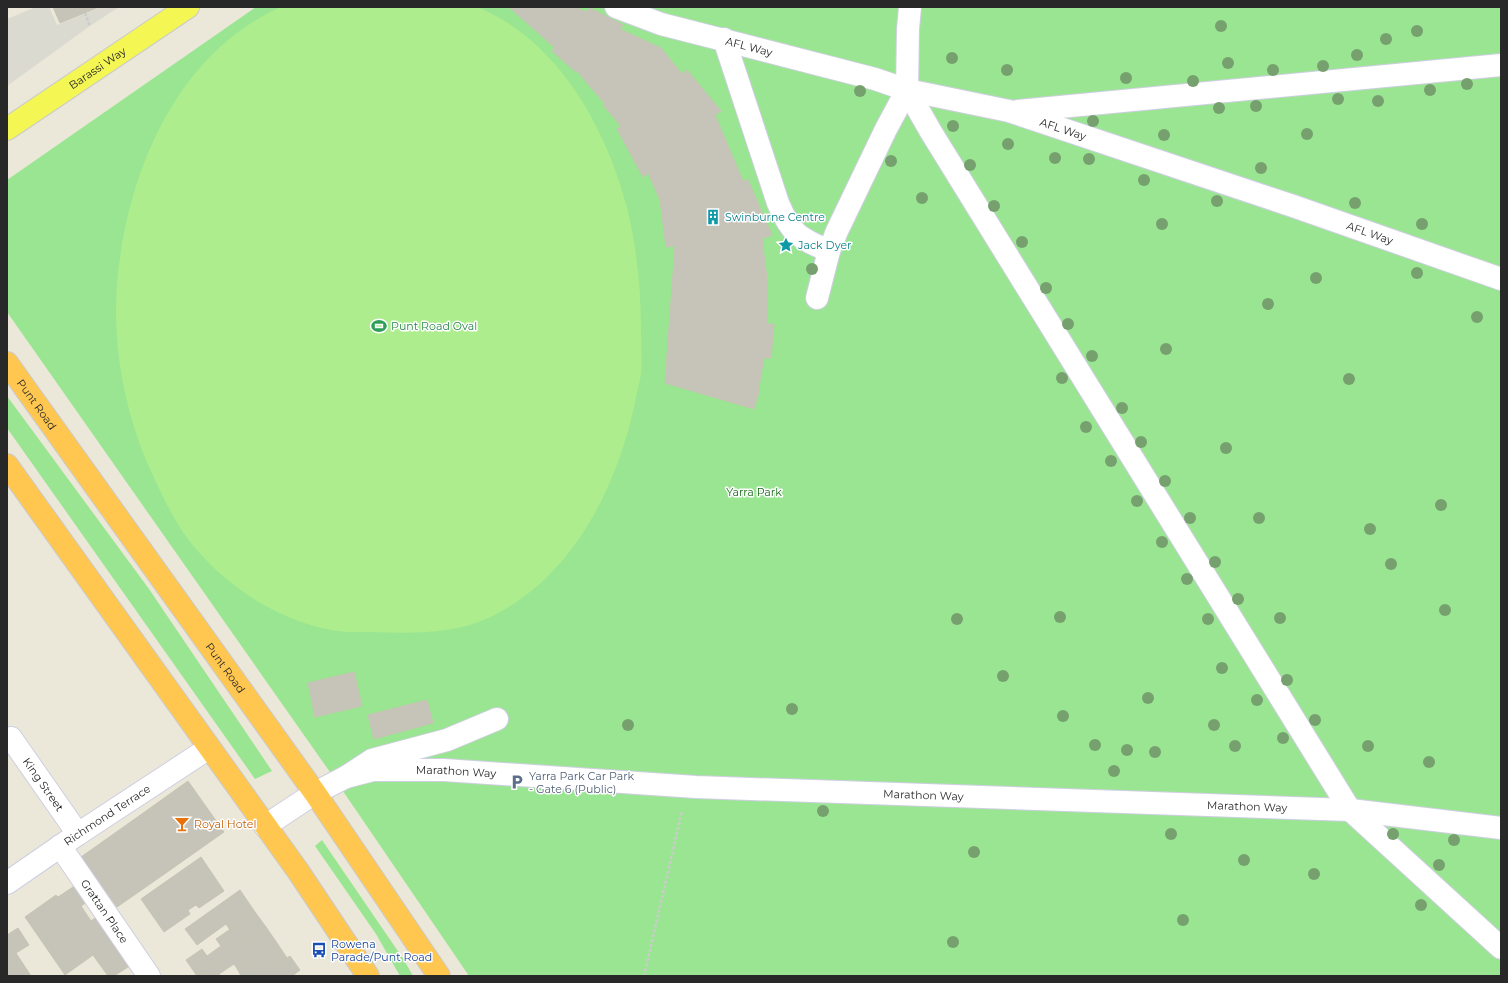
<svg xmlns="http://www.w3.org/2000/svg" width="1508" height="983" viewBox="0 0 1508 983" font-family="Montserrat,sans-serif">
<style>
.green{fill:#9ae592}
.pitch{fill:#aded8d}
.plaza{fill:#dbdad0}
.building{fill:#c6c4b9;stroke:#c6c4b3}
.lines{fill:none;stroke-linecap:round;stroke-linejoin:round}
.minor-casing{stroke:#cfcee2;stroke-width:24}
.major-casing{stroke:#cbcbcb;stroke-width:24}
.highway-casing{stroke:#cbcbcb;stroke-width:24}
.path{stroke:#cbcbcb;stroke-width:2.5;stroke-dasharray:3 2;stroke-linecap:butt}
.minor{stroke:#fff;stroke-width:22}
.major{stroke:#f4f653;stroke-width:22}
.highway{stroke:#ffc750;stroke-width:22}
.tree{fill:#76a16f}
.labels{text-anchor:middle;stroke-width:3;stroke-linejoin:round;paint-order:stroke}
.street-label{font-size:11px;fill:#282828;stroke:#fff}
.culture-label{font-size:11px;fill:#0d838f;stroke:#fff;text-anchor:start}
.leisure-label{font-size:11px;fill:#27864d;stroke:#fff;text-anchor:start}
.park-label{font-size:11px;fill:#166719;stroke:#fff}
.service-label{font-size:11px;fill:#4e5e75;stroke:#fff;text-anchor:start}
.food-label{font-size:11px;fill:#c56008;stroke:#fff;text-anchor:start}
.transit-label{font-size:11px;fill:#164399;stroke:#fff;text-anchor:start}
</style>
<rect width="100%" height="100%" fill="#ebe8d9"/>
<path class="green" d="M 256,7 L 1501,7 L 1501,976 L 469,976 L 332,775 L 7,312 L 7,180 Z
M 7,396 L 149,589 L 272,771 L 255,779 L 7,428 Z
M 322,840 L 404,960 L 413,976 L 400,976 L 376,934 L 315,846 Z"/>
<path class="pitch" d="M 281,7 L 477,7 C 558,40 606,127 627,208 C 637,248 641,290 641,332 C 641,346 642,360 641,374 C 639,385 636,396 634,407 C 615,492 570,581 486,619 C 450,635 410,633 371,632 C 363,632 354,632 346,632 C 284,626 221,585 185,535 C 171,515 160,491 150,469 C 123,408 111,339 118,273 C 130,167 178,53 281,7 Z"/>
<path class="plaza" d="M 36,7 L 49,7 L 57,25 L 101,7 L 119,7 L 90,26 L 7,86 L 7,19 Z"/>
<path class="building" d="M 53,7 L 99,7 L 60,23 Z
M 509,7 L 575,7 L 586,12 L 590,8 L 623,25 L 620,29 L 661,48 L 682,74 L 687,70 L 721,111 L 715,115 L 743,181 L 748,180 L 772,235 L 762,239 L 767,278 L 767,324 L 774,324 L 771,358 L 764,358 L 758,392 L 759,392 L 754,409 L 665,383 L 675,246 L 666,247 L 660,200 L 648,173 L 643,177 L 617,129 L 621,126 L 603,105 L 605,104 L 577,71 L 576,72 L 552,51 L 555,48 Z
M 354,672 L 362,706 L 315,717 L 308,683 Z
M 427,700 L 433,723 L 374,739 L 368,715 Z
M 188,781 L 224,832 L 163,875 L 141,845 L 153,837 L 139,816 Z
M 139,816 L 153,837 L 141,845 L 163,875 L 117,907 L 81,857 Z
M 201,857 L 224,891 L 199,908 L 196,905 L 188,910 L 190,914 L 164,932 L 141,899 Z
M 76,885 L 87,902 L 81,906 L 91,921 L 98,916 L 131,965 L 114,976 L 108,976 L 93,955 L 65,975 L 25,917 L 56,895 L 58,897 Z
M 240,890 L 255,912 L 230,930 L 226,924 L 197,945 L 185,929 Z
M 255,912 L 266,927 L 197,976 L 186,960 L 202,949 L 207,956 L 221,946 L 216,939 Z
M 266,927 L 277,943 L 238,970 L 234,964 L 219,974 L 220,976 L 197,976 Z
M 18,928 L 29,945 L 16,953 L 31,976 L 7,976 L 7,935 Z
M 277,943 L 287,958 L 261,976 L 241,976 L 238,970 Z
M 290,956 L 300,970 L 292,976 L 261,976 Z"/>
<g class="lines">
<g class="minor-casing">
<g id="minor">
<path id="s1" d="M 616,7 L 661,24 L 875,79 L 907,90 L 1009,111 L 1293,206 L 1501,279"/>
<path d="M 724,39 L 778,203 C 791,234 799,238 829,251"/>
<path d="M 907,90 L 931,132 L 1350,810 L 1501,948"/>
<path d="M 1018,111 L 1501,65"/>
<path d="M 817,298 L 829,251 L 837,231 L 886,129 L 907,90 L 908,29 L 910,7"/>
<path id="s2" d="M 7,740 L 11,738 L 78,834"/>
<path id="s3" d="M 346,777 L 373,770 L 444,770 L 696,787 L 1350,810 L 1501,828"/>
<path d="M 265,826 L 315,793 L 346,777 L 372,760 L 447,740 L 497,719"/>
<path id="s4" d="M 60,846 L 149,976"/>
<path id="s5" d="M 7,883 L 78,834 L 209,748"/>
</g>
</g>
<g class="major-casing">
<g id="major">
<path id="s6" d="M 7,129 L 188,7"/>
</g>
</g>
<g class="highway-casing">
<g id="highway">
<path id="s7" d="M 7,363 L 315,793 L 439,976"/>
<path d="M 7,465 L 298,871 L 368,976"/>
</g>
</g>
<path class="path" d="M 85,13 L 90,26
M 644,976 L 682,811"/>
<use href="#minor" class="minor"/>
<use href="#major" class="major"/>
<use href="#highway" class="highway"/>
</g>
<g class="tree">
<circle cx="1221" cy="26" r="6"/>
<circle cx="1417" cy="31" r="6"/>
<circle cx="1386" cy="39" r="6"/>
<circle cx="1357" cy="55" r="6"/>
<circle cx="952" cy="58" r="6"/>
<circle cx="1228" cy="63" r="6"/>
<circle cx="1323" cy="66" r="6"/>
<circle cx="1007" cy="70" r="6"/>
<circle cx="1273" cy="70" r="6"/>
<circle cx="1126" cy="78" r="6"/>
<circle cx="1193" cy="81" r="6"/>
<circle cx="1467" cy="84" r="6"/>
<circle cx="1430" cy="90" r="6"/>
<circle cx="860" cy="91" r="6"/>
<circle cx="1338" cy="99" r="6"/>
<circle cx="1378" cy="101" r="6"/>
<circle cx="1256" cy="106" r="6"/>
<circle cx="1219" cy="108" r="6"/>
<circle cx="1093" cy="121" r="6"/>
<circle cx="953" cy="126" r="6"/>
<circle cx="1307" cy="134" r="6"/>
<circle cx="1164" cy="135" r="6"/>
<circle cx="1008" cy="144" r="6"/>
<circle cx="1055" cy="158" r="6"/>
<circle cx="1089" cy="159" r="6"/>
<circle cx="891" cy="161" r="6"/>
<circle cx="970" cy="165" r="6"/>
<circle cx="1261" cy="168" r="6"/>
<circle cx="1144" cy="180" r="6"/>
<circle cx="922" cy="198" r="6"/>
<circle cx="1217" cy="201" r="6"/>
<circle cx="1355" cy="203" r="6"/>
<circle cx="994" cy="206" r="6"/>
<circle cx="1162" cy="224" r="6"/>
<circle cx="1422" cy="224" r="6"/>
<circle cx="1022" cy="242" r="6"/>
<circle cx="812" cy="269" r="6"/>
<circle cx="1417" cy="273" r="6"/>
<circle cx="1316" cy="278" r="6"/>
<circle cx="1046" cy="288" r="6"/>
<circle cx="1268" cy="304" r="6"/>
<circle cx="1477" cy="317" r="6"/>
<circle cx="1068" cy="324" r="6"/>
<circle cx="1166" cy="349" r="6"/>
<circle cx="1092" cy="356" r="6"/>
<circle cx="1062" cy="378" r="6"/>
<circle cx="1349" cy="379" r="6"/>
<circle cx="1122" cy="408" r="6"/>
<circle cx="1086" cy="427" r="6"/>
<circle cx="1141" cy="442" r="6"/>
<circle cx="1226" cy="448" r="6"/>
<circle cx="1111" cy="461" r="6"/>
<circle cx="1165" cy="481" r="6"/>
<circle cx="1137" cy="501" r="6"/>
<circle cx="1441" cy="505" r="6"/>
<circle cx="1190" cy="518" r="6"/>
<circle cx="1259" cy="518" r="6"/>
<circle cx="1370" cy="529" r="6"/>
<circle cx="1162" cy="542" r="6"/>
<circle cx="1215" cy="562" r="6"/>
<circle cx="1391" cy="564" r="6"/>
<circle cx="1187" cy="579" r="6"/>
<circle cx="1238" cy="599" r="6"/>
<circle cx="1445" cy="610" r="6"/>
<circle cx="1060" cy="617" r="6"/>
<circle cx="1280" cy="618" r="6"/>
<circle cx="957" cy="619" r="6"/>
<circle cx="1208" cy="619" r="6"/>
<circle cx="1222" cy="668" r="6"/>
<circle cx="1003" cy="676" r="6"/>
<circle cx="1287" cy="680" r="6"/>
<circle cx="1148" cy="698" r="6"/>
<circle cx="1257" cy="700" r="6"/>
<circle cx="792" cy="709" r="6"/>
<circle cx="1063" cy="716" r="6"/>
<circle cx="1315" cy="720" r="6"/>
<circle cx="628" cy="725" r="6"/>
<circle cx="1214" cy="725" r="6"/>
<circle cx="1283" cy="738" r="6"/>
<circle cx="1095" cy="745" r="6"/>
<circle cx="1235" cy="746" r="6"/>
<circle cx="1368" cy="746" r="6"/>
<circle cx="1127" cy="750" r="6"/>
<circle cx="1155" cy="752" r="6"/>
<circle cx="1429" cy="762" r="6"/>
<circle cx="1114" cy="771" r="6"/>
<circle cx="823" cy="811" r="6"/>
<circle cx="1171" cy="834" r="6"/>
<circle cx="1393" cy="834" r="6"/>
<circle cx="1454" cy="840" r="6"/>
<circle cx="974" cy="852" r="6"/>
<circle cx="1244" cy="860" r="6"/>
<circle cx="1439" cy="865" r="6"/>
<circle cx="1314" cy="874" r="6"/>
<circle cx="1421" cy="905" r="6"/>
<circle cx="1183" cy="920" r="6"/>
<circle cx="953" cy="942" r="6"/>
</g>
<defs>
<g id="building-bare" transform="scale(1.2)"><path d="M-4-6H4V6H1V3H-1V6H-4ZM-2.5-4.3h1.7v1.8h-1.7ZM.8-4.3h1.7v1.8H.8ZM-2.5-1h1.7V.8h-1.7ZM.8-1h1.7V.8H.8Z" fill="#0f9aa8" stroke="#fff" stroke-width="2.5" paint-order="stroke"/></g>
<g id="sight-bare" transform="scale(1.2)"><path d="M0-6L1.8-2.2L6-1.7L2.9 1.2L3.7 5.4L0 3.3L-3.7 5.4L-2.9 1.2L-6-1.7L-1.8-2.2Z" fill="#0f9aa8" stroke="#fff" stroke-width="2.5" paint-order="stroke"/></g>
<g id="stadium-bare" transform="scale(1.2)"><path d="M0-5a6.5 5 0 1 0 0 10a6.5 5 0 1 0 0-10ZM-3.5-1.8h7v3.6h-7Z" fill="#2e9e5b" stroke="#fff" stroke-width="2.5" paint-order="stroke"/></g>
<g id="parking-bare" transform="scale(1.2)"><path d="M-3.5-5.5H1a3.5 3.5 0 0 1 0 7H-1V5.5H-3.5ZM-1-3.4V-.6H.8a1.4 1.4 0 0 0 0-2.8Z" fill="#5c6f8a" stroke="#fff" stroke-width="2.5" paint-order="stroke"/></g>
<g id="bar-bare" transform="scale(1.2)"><path d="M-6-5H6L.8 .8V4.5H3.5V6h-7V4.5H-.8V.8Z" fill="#e8710a" stroke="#fff" stroke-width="2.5" paint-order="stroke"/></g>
<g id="bus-bare" transform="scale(1.2)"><path d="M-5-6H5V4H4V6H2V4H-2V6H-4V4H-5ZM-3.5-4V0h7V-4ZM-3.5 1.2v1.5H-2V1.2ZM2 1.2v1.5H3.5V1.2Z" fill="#1a4fb4" stroke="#fff" stroke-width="2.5" paint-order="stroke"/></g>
</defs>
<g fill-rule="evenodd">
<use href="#building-bare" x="713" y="217"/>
<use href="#sight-bare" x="786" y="245"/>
<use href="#stadium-bare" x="379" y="326"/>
<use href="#parking-bare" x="517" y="782"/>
<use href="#bar-bare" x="182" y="824"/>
<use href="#bus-bare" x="319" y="950"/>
</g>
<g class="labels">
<g class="street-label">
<text dy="4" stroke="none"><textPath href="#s1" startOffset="139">AFL Way</textPath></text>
<text dy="4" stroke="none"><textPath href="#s6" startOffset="109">Barassi Way</textPath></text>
<text dy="4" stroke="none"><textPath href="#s1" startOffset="464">AFL Way</textPath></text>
<text dy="4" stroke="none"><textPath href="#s1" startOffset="788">AFL Way</textPath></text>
<text dy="4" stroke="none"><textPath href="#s7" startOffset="51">Punt Road</textPath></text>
<text dy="4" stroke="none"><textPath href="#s7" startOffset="375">Punt Road</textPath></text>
<text dy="4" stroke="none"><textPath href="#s3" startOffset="111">Marathon Way</textPath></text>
<text dy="4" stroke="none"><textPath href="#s2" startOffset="61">King Street</textPath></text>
<text dy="4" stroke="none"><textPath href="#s3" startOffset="579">Marathon Way</textPath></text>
<text dy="4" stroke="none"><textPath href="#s3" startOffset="903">Marathon Way</textPath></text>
<text dy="4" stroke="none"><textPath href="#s5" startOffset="121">Richmond Terrace</textPath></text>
<text dy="4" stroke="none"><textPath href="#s4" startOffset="79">Grattan Place</textPath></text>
</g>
<g class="culture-label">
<text x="725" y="221">Swinburne Centre</text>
<text x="798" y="249">Jack Dyer</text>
</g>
<g class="leisure-label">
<text x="391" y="330">Punt Road Oval</text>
</g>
<g class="park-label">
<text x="754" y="496">Yarra Park</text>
</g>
<g class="service-label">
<text x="529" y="780">Yarra Park Car Park<tspan x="529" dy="13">- Gate 6 (Public)</tspan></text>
</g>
<g class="food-label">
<text x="194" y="828">Royal Hotel</text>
</g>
<g class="transit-label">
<text x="331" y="948">Rowena<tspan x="331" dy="13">Parade/Punt Road</tspan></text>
</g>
</g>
<rect width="1508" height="983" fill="none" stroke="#282828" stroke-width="16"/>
</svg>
